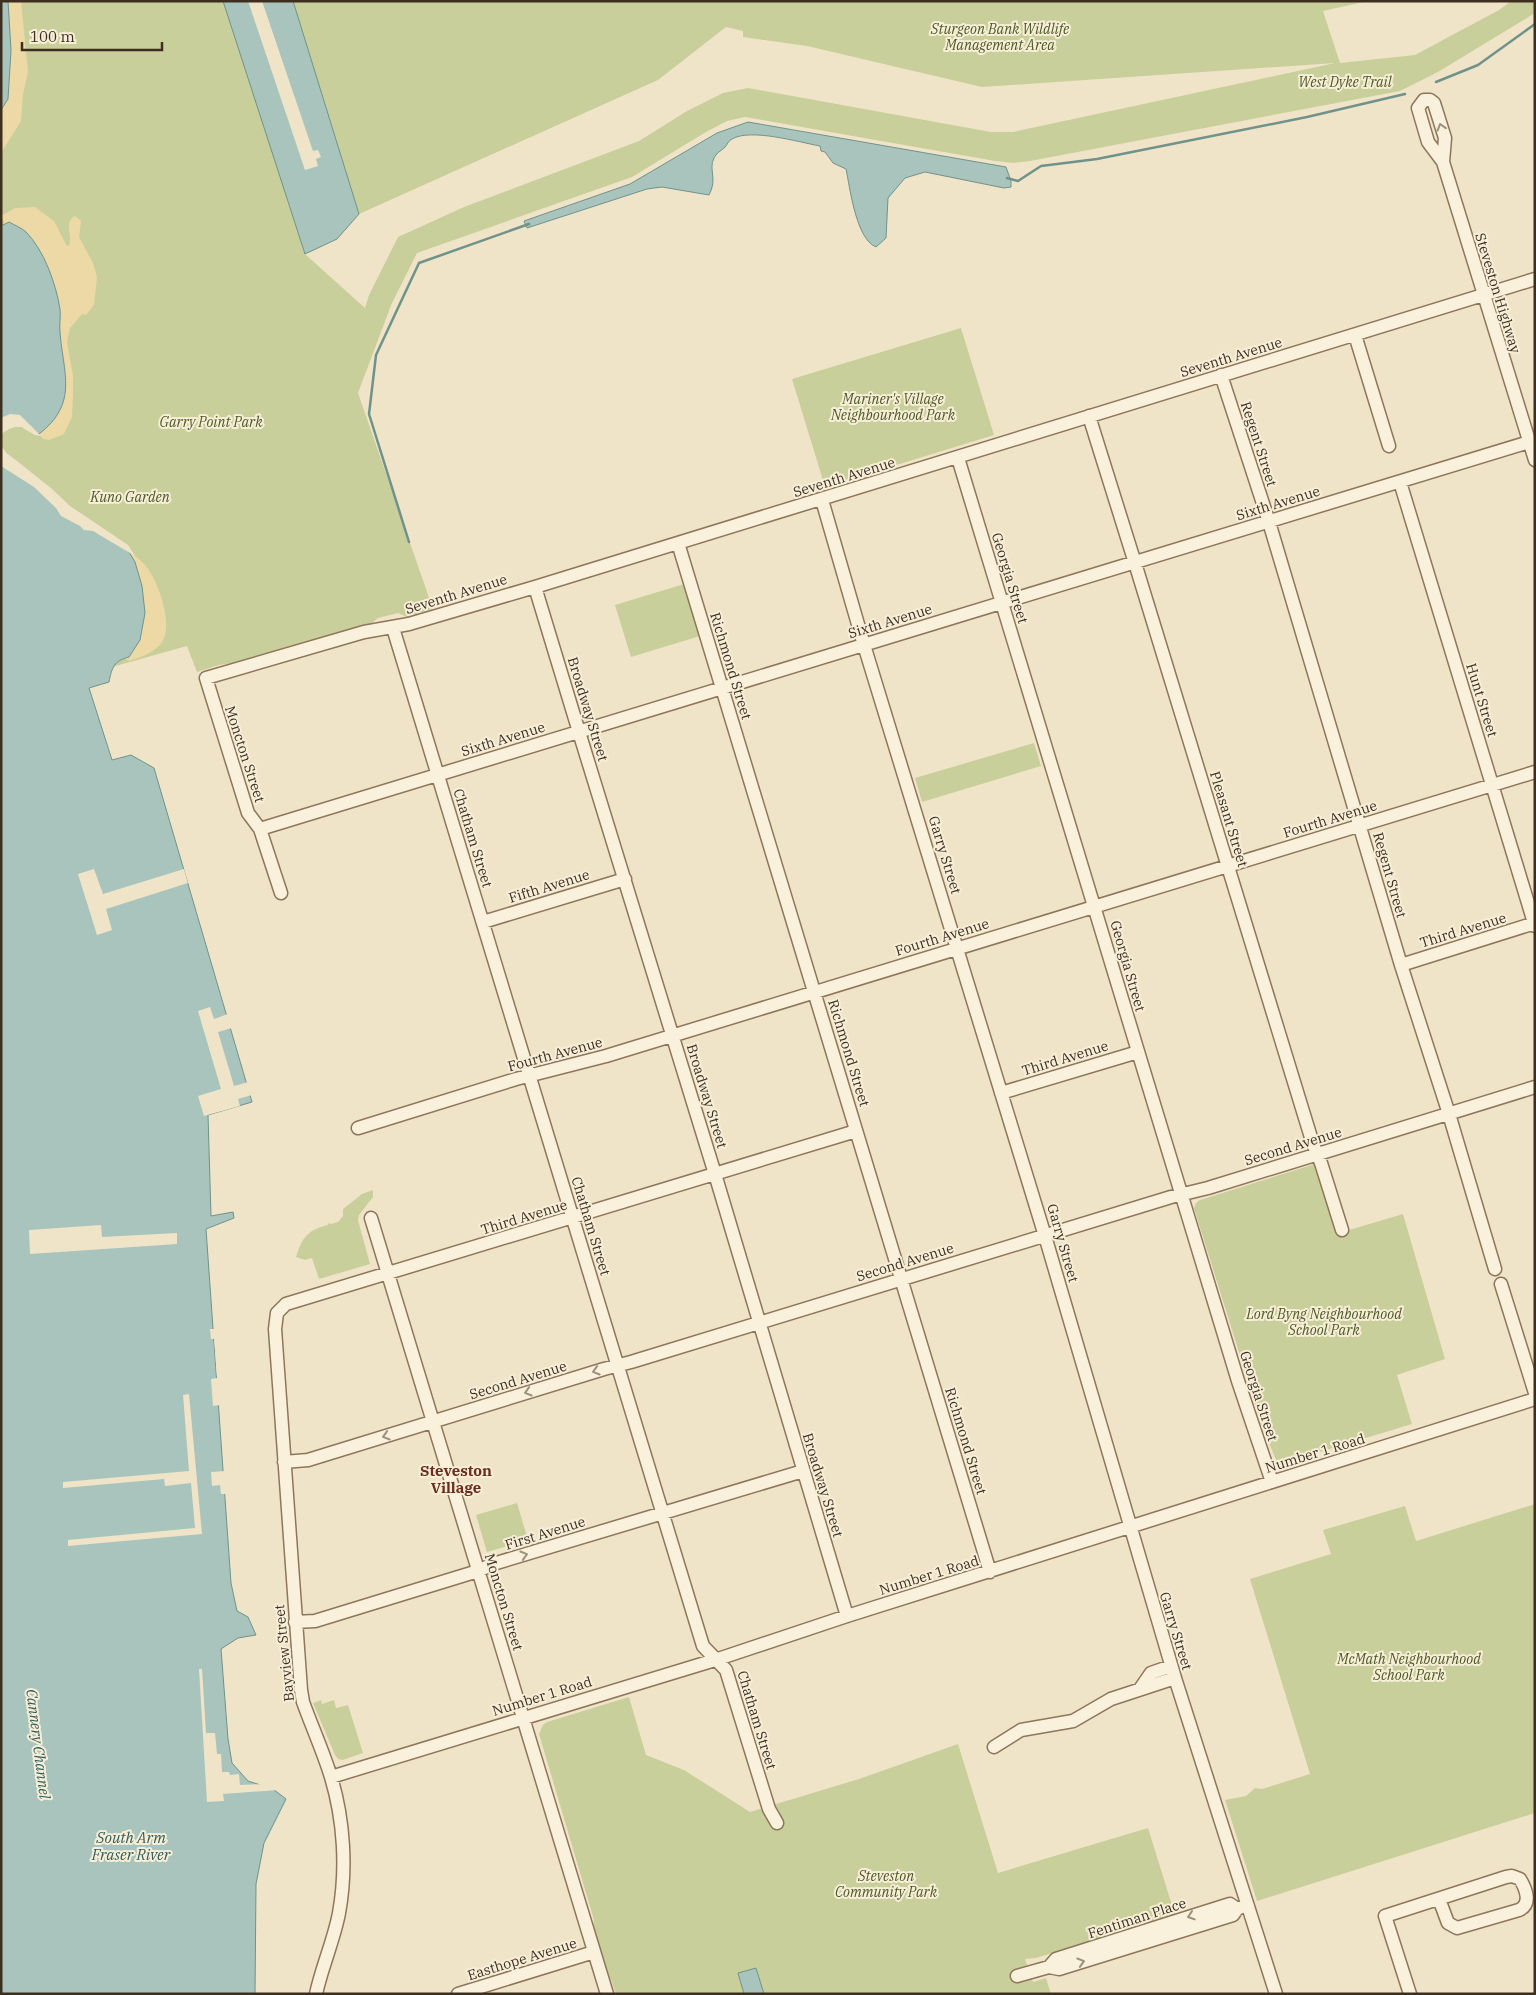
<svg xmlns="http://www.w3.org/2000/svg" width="1536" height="1995" viewBox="0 0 1536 1995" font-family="'IBM Plex Serif',serif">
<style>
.green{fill:#c9cf9b;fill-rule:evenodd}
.sand{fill:#ecd9a5}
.water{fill:#a9c4bc;stroke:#6f938a}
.pier{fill:#f0e4c8}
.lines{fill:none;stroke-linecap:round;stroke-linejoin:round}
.stream{stroke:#6f938a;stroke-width:2.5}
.minor-casing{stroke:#8d765c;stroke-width:15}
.minor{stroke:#faf1dc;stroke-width:12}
.oneway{stroke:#9c907e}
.labels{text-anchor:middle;stroke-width:4;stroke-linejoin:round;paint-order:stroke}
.park-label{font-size:14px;font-style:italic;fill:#4d5a26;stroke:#f7eed8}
.street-label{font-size:14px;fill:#3d2e20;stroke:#f7eed8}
.neighbourhood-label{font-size:15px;font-weight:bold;fill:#6b2e1e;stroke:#f7eed8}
.water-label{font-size:15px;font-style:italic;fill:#2f5d5a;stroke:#f7eed8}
</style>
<rect width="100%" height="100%" fill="#f0e4c8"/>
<path class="green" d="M 8,1 L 1368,1 L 1323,11 L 1340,63 L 1415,55 L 1499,10 L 1511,1 L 1535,1 L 1535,13 L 1438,72 L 1400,91 L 1030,161 L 1013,163 L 995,161 L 745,117 L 727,121 L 706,132 L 632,177 L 417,253 L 392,303 L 358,393 L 433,609 L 407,617 L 398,613 L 378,618 L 372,623 L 245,661 L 219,665 L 197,672 L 187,646 L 112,667 L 69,508 L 1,448 L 1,110 ZM 726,27 L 743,31 L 743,37 L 807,46 L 982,87 L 1335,63 L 1013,132 L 991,132 L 748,88 L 723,93 L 687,111 L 639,141 L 464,207 L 398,237 L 369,295 L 365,308 L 305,254 L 337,239 L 359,214 L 658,80 Z
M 961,328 L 994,435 L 825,487 L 792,379 Z
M 684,584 L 700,636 L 631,657 L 615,605 Z
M 1034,743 L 1041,766 L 922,802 L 915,778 Z
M 1318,1163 L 1339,1233 L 1403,1214 L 1445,1359 L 1397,1375 L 1412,1424 L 1280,1464 L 1276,1460 L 1262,1426 L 1194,1208 L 1196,1203 L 1200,1200 Z
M 373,1190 L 373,1197 L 359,1215 L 358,1220 L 370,1264 L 319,1279 L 312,1258 L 305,1260 L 296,1257 C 302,1238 307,1230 328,1225 L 329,1223 L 331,1224 L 338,1222 L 343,1216 L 343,1209 L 362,1194 Z
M 517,1503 L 528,1540 L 487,1552 L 476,1515 Z
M 1535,1504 L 1535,1813 L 1257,1901 L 1225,1800 L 1246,1796 L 1255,1788 L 1262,1789 L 1310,1774 L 1250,1579 L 1331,1554 L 1323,1530 L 1405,1506 L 1416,1541 Z
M 629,1697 L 646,1755 L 684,1770 L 750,1812 L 859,1779 L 958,1744 L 998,1873 L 1148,1828 L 1175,1915 L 1144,1924 L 1142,1921 L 1136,1923 L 1136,1927 L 1036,1958 L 1025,1959 L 1033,1982 L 1046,1978 L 1051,1994 L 616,1994 L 611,1980 L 607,1975 L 593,1927 L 594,1920 L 539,1734 L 543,1725 L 547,1722 Z
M 321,1700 L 322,1704 L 334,1700 L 336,1708 L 348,1705 L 363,1753 L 343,1760 L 338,1759 L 335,1755 L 313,1703 Z"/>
<path class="sand" d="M 1,1 L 21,1 L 28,72 L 23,94 L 21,121 L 1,153 Z
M 35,207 L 54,221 L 67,246 L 69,245 C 73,235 63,223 75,216 L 81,221 L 79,237 L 93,263 L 97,277 L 94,305 L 86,315 L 82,314 L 70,328 L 67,342 L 73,376 L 73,395 L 72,417 L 64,434 L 49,440 L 43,439 L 35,429 L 1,413 L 1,234 L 4,221 L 1,216 L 15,208 Z
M 113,543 C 123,549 137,555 145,565 C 158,580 174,624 162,642 C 155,653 140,657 129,661 L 125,658 Z"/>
<path class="water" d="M 1,1 L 8,1 L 11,50 L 8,99 L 1,110 Z
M 223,1 L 293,1 L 359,214 L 337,239 L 305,254 Z
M 748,122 L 1006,167 L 1011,181 L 1011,187 L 1004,188 L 925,172 L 905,178 L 888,198 L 886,238 L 876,247 C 856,239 850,188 846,169 L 833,163 L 825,152 L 821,151 L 820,146 C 798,142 751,128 732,139 C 729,140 727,145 725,147 C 721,151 716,153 714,158 C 708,170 718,178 709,195 L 662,187 L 647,189 L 527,228 L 524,221 L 630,184 L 717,133 Z
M 9,222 C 14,225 22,228 26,232 C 44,250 56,284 60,309 C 61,316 59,324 60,332 C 63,373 79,403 39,434 L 15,424 L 1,431 L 1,226 Z
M 1,448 L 69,508 L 126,547 L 135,562 L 142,586 L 145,613 L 140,640 L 129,657 C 114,661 112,667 109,682 L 89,688 L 112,760 L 131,755 L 154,768 L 252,1102 L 208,1115 L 211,1216 L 233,1212 L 234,1218 L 206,1229 L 231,1583 L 237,1611 L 248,1617 L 256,1635 L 238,1638 L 221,1649 L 228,1739 L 232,1763 L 248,1781 L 273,1789 L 286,1799 L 264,1843 L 256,1884 L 255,1994 L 1,1994 Z
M 756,1968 L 764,1994 L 744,1994 L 738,1973 Z"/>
<path class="pier" d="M 248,1 L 262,1 L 313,151 L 318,150 L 321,157 L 316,159 L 318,166 L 305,170 Z
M 10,414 L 20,415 L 41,436 L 35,435 L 21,427 L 15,427 L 9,429 L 1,434 L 1,418 Z
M 1,446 L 7,453 L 52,489 L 70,506 L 128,545 L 135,556 L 93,531 L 84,530 L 80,526 L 61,516 L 56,508 L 34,487 L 1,466 Z
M 94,869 L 103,894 L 184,869 L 188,883 L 106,909 L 112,930 L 97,935 L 78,874 Z
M 210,1007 L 214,1019 L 228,1014 L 232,1028 L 218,1032 L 234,1086 L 248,1082 L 252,1095 L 238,1099 L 240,1106 L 204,1116 L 198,1096 L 221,1089 L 198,1011 Z
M 101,1225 L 102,1237 L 177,1233 L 177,1244 L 30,1254 L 29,1230 Z
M 210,1329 L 214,1329 L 222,1432 L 220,1405 L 213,1406 L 211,1379 L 217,1378 L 214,1339 L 211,1339 Z
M 189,1394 L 202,1534 L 68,1546 L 68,1540 L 195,1528 L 191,1483 L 165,1486 L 164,1479 L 63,1488 L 63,1482 L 189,1471 L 183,1395 Z
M 225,1471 L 227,1494 L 221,1494 L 220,1485 L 212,1486 L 211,1472 Z
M 199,1669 L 202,1669 L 206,1733 L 215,1733 L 217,1754 L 221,1754 L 222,1772 L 229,1772 L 230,1775 L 239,1774 L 240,1785 L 264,1784 L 278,1790 L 223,1794 L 224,1801 L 207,1802 Z"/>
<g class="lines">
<path class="stream" d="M 1436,82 L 1478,65 L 1535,24
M 1007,178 L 1018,181 L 1041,166 L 1097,159 L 1307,117 L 1405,94
M 409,542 L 369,414 L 376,355 L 419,263 L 529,224"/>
<g class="minor-casing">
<path id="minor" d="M 1443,162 L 1445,138 L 1434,103 L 1430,100 L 1424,100 L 1418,108 L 1428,142 L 1443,162 L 1535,460
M 1355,335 L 1389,446
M 1221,375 L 1269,522 L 1401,965 L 1449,1114 L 1495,1269
M 1089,416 L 1135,563 L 1313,1144 L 1321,1163 L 1342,1230
M 958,458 L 1238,1381 L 1272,1482
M 1400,482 L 1535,926
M 822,500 L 864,645 L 1045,1236 L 1175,1678 L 1276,1994
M 678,543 L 990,1572
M 535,587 L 579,732 L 715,1174 L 847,1616
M 393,628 L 703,1646 L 726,1670 L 769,1809 L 777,1823
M 260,829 L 1529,442
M 281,893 L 260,829 L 248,813 L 206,678 L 364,632 L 409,624 L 535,587 L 1535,279
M 483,922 L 625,879
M 1401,965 L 1535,923
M 1001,1093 L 1138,1052
M 358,1128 L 516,1079 L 606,1056 L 1535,772
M 371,1218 L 607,1994
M 1501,1284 L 1535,1393
M 284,1462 L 308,1460 L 604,1369 L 631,1362 L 1171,1197 L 1208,1188 L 1535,1087
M 295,1622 L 315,1621 L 478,1571 L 493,1564 L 803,1471
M 1140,1689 L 1151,1673 L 1171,1666
M 994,1747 L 1021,1730 L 1073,1721 L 1111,1699 L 1175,1678
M 331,1777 L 715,1660 L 847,1616 L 1535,1399
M 1049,1967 L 1056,1959 L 1230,1904 L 1237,1909
M 1017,1976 L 1049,1967 L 1059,1969 L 1233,1915 L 1237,1909 L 1247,1905
M 316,1994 C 322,1966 334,1940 339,1913 C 347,1869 344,1820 331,1777 C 323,1751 312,1727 303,1702 L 301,1690 L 275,1329 L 277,1313 L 286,1304 L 856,1131
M 458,1994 L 594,1952
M 1410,1994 L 1385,1916 L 1506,1877 L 1512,1876 L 1520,1879 C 1526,1889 1532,1904 1519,1910 L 1457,1928 L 1448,1923 L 1439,1899"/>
</g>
<use href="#minor" class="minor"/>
</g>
<defs><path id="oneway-chevron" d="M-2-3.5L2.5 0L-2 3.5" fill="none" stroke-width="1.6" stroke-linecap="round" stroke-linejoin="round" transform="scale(1.25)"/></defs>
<g class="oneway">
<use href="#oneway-chevron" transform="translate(1441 127) rotate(-107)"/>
<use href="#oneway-chevron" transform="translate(596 1371) rotate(163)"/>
<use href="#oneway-chevron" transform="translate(528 1392) rotate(163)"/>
<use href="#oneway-chevron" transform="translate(386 1436) rotate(163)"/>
<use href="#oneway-chevron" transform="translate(524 1555) rotate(-17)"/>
<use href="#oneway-chevron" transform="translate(1191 1916) rotate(162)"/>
<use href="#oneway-chevron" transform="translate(1081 1962) rotate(-17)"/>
</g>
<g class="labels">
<g class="park-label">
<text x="1000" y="34">Sturgeon Bank Wildlife<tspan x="1000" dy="16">Management Area</tspan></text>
<text x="1345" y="87">West Dyke Trail</text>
<text x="893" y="404">Mariner's Village<tspan x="893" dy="16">Neighbourhood Park</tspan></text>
<text x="211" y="427">Garry Point Park</text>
<text x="130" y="502">Kuno Garden</text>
<text x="1324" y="1319">Lord Byng Neighbourhood<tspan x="1324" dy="16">School Park</tspan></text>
<text x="1409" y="1664">McMath Neighbourhood<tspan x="1409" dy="16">School Park</tspan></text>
<text x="886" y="1881">Steveston<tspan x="886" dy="16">Community Park</tspan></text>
</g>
<g class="street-label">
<text transform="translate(1498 293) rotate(73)" y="5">Steveston Highway</text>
<text transform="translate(1231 357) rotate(-17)" y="5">Seventh Avenue</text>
<text transform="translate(1259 444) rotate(72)" y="5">Regent Street</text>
<text transform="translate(844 477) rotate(-17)" y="5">Seventh Avenue</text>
<text transform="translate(1278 503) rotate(-17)" y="5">Sixth Avenue</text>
<text transform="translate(1010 578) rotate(73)" y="5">Georgia Street</text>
<text transform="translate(456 594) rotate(-17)" y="5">Seventh Avenue</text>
<text transform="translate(890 621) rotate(-17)" y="5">Sixth Avenue</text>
<text transform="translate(731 666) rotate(73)" y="5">Richmond Street</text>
<text transform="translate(1482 700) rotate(73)" y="5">Hunt Street</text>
<text transform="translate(588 709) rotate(73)" y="5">Broadway Street</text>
<text transform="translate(503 739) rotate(-17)" y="5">Sixth Avenue</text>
<text transform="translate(245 754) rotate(72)" y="5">Moncton Street</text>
<text transform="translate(1229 819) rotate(73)" y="5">Pleasant Street</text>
<text transform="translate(1330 819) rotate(-17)" y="5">Fourth Avenue</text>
<text transform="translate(473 838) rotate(73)" y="5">Chatham Street</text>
<text transform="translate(945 855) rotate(73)" y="5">Garry Street</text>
<text transform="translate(1390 875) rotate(74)" y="5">Regent Street</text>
<text transform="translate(549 886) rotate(-17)" y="5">Fifth Avenue</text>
<text transform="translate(1463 930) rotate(-17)" y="5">Third Avenue</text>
<text transform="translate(942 937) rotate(-17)" y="5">Fourth Avenue</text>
<text transform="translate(1128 966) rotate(74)" y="5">Georgia Street</text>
<text transform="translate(849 1053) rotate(73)" y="5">Richmond Street</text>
<text transform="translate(555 1054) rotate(-15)" y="5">Fourth Avenue</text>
<text transform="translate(1065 1058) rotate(-17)" y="5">Third Avenue</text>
<text transform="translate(707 1096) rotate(73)" y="5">Broadway Street</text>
<text transform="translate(1293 1146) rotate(-17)" y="5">Second Avenue</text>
<text transform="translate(524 1217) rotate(-17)" y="5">Third Avenue</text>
<text transform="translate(591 1226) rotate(73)" y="5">Chatham Street</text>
<text transform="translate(1063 1243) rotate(74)" y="5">Garry Street</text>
<text transform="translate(905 1262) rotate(-17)" y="5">Second Avenue</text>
<text transform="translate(518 1380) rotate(-17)" y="5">Second Avenue</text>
<text transform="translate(1259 1396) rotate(72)" y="5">Georgia Street</text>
<text transform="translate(966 1441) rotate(73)" y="5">Richmond Street</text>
<text transform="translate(1315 1453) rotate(-17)" y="5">Number 1 Road</text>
<text transform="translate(823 1485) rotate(73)" y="5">Broadway Street</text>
<text transform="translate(545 1533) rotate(-17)" y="5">First Avenue</text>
<text transform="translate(929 1575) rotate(-17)" y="5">Number 1 Road</text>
<text transform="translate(504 1602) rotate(73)" y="5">Moncton Street</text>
<text transform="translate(1176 1631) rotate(73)" y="5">Garry Street</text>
<text transform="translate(284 1653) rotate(-96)" y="5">Bayview Street</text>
<text transform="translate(542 1696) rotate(-17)" y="5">Number 1 Road</text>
<text transform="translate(757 1720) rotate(73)" y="5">Chatham Street</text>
<text transform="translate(1137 1918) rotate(-18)" y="5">Fentiman Place</text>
<text transform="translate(522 1959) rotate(-17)" y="5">Easthope Avenue</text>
</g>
<g class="neighbourhood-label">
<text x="456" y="1476">Steveston<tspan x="456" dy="17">Village</tspan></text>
</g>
<g class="water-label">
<text transform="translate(38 1744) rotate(83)" y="5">Cannery Channel</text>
<text x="131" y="1843">South Arm<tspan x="131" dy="17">Fraser River</tspan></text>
</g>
</g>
<rect width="1536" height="1995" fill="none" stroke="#3d2e20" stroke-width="5"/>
<path d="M22 42v8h140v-8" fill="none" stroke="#3d2e20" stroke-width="2.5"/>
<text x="30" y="42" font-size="15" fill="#3d2e20" stroke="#f7eed8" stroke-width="4" paint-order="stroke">100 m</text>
</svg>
